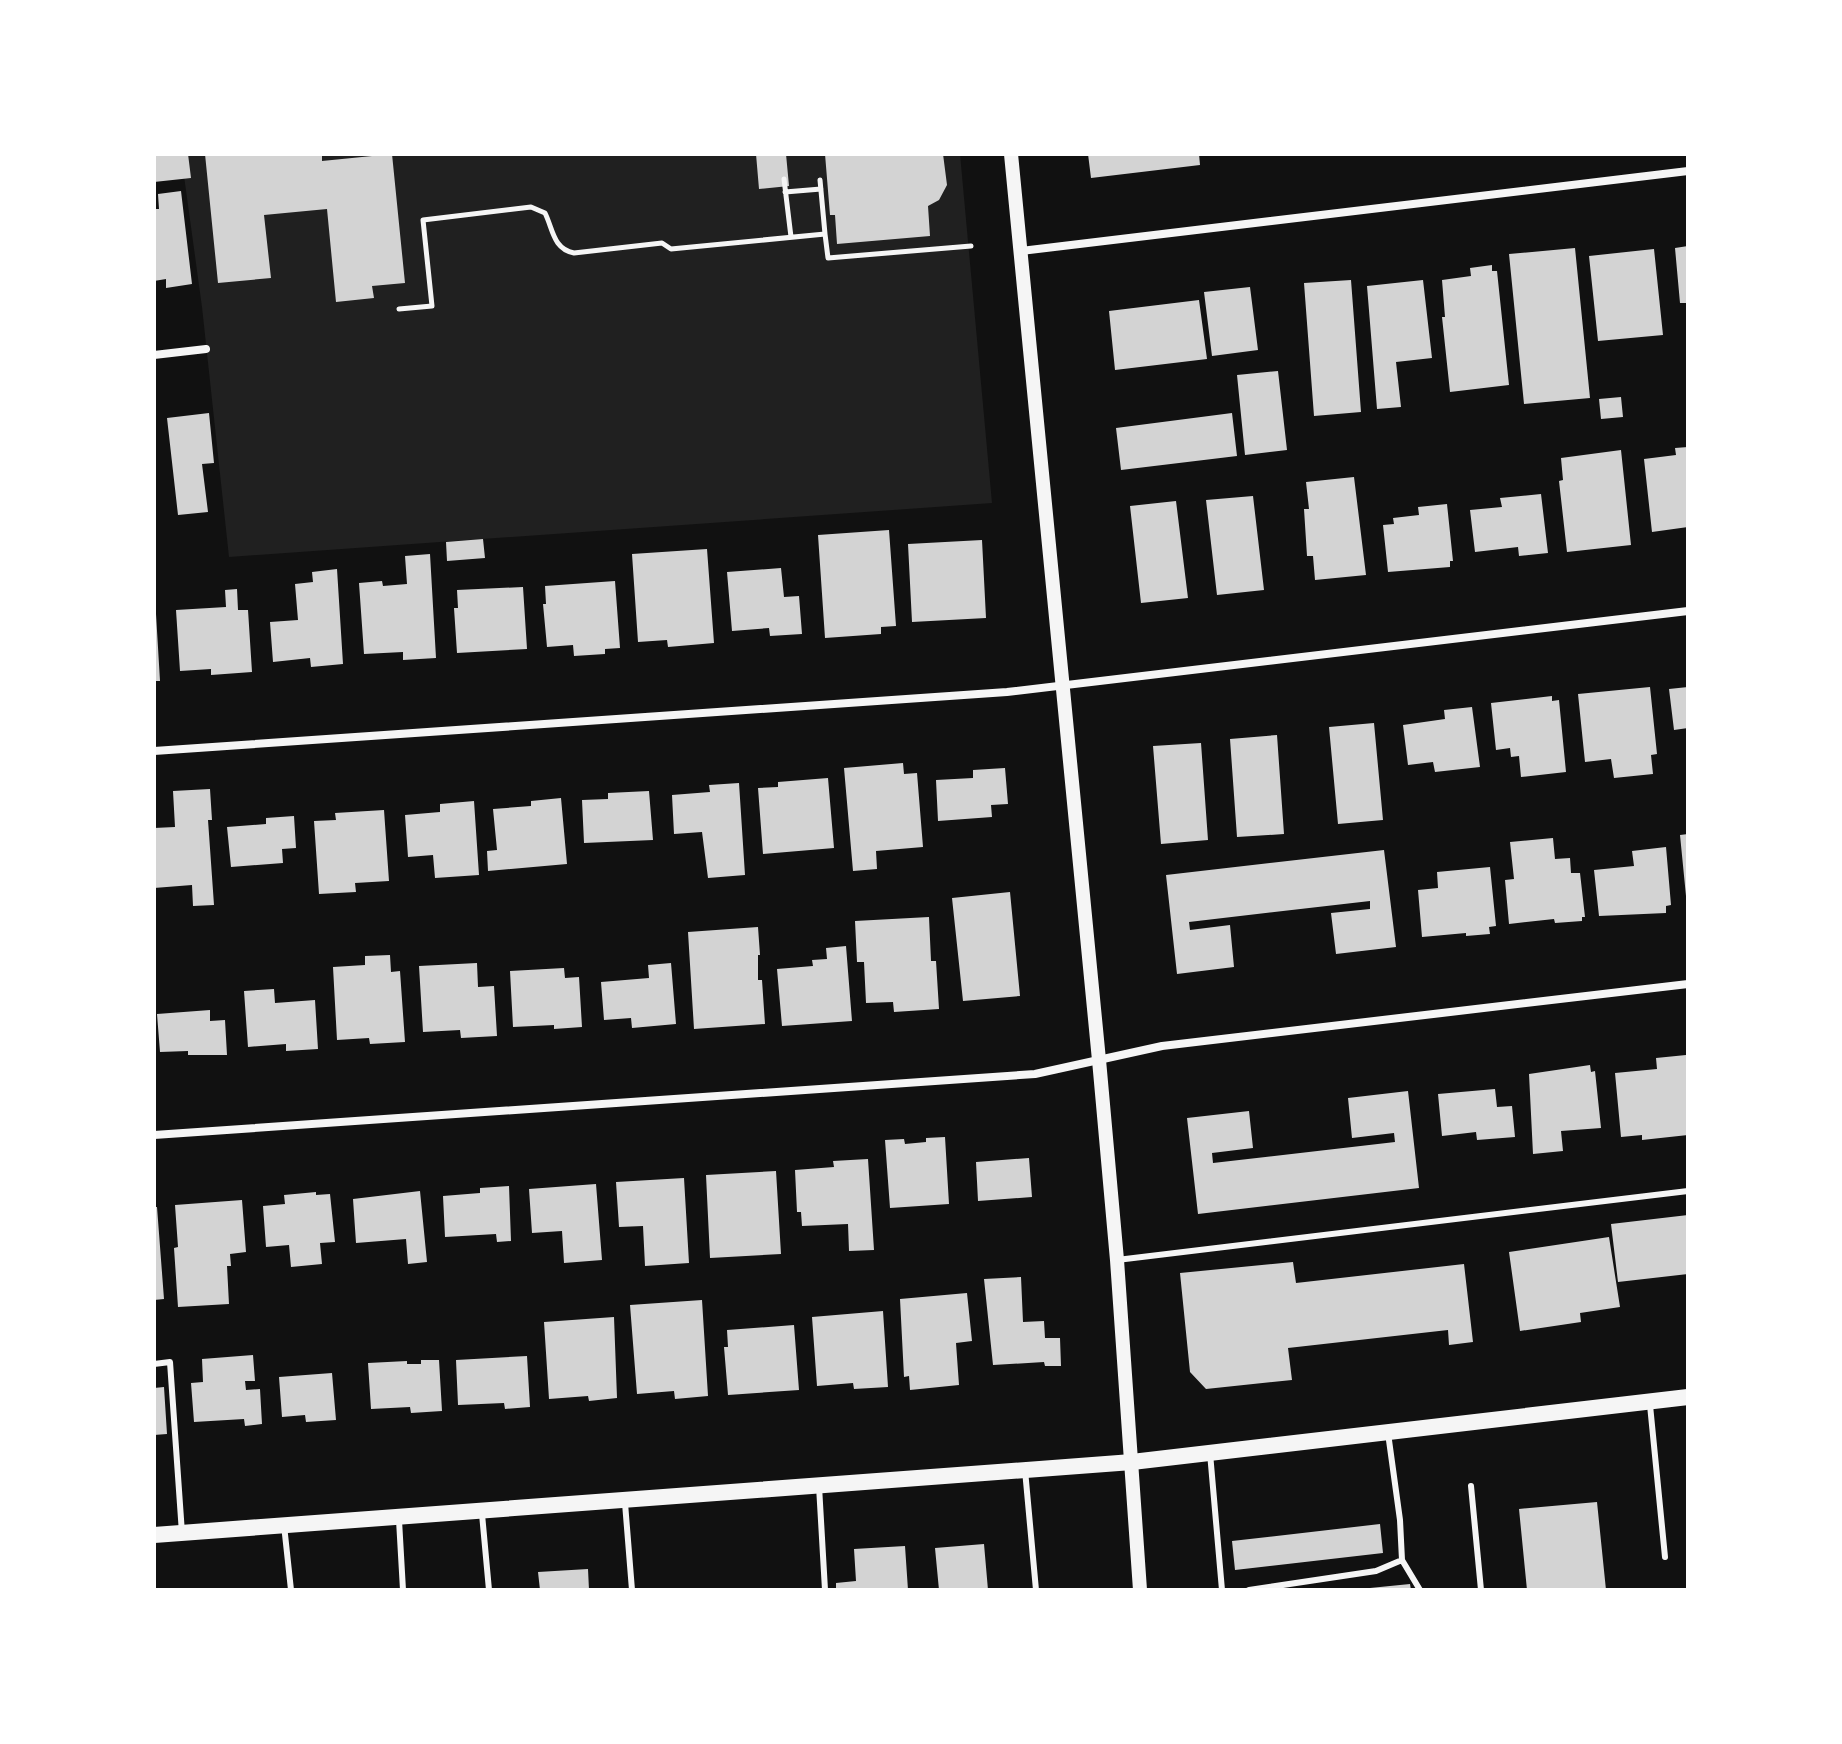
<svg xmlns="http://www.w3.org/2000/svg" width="1842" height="1744" viewBox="0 0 1842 1744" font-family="Literata,serif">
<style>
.green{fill:#202020}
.building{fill:#d3d3d3}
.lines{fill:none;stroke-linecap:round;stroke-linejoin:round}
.path{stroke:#f5f5f5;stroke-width:5}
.service{stroke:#f5f5f5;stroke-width:6}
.minor{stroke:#f5f5f5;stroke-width:8}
.tertiary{stroke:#f5f5f5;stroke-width:14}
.secondary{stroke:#f5f5f5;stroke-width:16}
</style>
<rect width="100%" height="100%" fill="#111"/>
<path class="green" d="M 181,154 L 960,154 L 992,503 L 229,557 L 202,307 Z"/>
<path class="building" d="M 154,154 L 188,154 L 191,178 L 154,182 Z
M 205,154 L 322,154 L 322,161 L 392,154 L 405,283 L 372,286 L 374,298 L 336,302 L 327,209 L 264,215 L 271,278 L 218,283 Z
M 756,154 L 786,154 L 789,186 L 759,189 Z
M 825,154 L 943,154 L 947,185 L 939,200 L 928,206 L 930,236 L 837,244 L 835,215 L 830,215 Z
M 1088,154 L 1199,154 L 1200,165 L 1091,178 Z
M 181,191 L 192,284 L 166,288 L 166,279 L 154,281 L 154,209 L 159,209 L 158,194 Z
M 1688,246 L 1688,303 L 1680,303 L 1675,248 Z
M 1575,248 L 1590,398 L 1524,404 L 1509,254 Z
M 1654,249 L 1663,335 L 1598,341 L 1589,256 Z
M 1492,265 L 1492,271 L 1497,271 L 1509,385 L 1450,392 L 1442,317 L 1445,317 L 1442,280 L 1471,276 L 1470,268 Z
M 1351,280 L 1361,412 L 1314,416 L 1304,283 Z
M 1423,280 L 1432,358 L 1396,362 L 1401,407 L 1377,409 L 1367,286 Z
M 1250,287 L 1258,350 L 1212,356 L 1204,292 Z
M 1199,300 L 1207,359 L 1115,370 L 1109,311 Z
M 1278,371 L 1287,450 L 1245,455 L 1237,375 Z
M 1621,397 L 1623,417 L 1601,419 L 1599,399 Z
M 209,413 L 214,463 L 202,464 L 208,512 L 178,515 L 167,418 Z
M 1232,413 L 1237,456 L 1121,470 L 1116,428 Z
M 1688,447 L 1688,527 L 1652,532 L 1644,459 L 1676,455 L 1675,448 Z
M 1621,450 L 1631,545 L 1567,552 L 1559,481 L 1563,480 L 1561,458 Z
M 1354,477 L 1366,575 L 1315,580 L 1313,556 L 1307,556 L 1304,509 L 1309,509 L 1306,482 Z
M 1541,494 L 1548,553 L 1519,556 L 1518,547 L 1475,552 L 1470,510 L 1502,507 L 1500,498 Z
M 1253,496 L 1264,590 L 1217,595 L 1206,500 Z
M 1176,501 L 1188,598 L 1141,603 L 1130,506 Z
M 1447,504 L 1453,561 L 1450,561 L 1450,567 L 1388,572 L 1383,525 L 1394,524 L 1393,518 L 1419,515 L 1418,507 Z
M 889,530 L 896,626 L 881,627 L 881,634 L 825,638 L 818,535 Z
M 483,539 L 485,558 L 447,561 L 446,542 Z
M 982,540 L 986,618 L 912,622 L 908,544 Z
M 707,549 L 714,643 L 668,647 L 667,640 L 638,642 L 632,554 Z
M 430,554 L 436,658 L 403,660 L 403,652 L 364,654 L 359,583 L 382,581 L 383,586 L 407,584 L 405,556 Z
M 781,568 L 784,597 L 799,596 L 802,634 L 770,636 L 769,628 L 732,631 L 727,572 Z
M 337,569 L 343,664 L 311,667 L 310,658 L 273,662 L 270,622 L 298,620 L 295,584 L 313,582 L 312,572 Z
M 615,581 L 620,648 L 605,649 L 605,654 L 574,656 L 573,645 L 547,647 L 543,604 L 546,604 L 545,586 Z
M 523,587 L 527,649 L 457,653 L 454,608 L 458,608 L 457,590 Z
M 237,589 L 238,610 L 248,610 L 252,672 L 211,675 L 211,669 L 180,671 L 176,610 L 226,607 L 225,590 Z
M 154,614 L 156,614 L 160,681 L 154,681 Z
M 1650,687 L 1657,754 L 1651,755 L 1653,774 L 1614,778 L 1611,759 L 1585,762 L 1578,694 Z
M 1688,687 L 1688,728 L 1674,730 L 1669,689 Z
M 1552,696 L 1552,701 L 1559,700 L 1566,772 L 1521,777 L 1519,756 L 1511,757 L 1510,748 L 1496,750 L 1491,703 Z
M 1472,707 L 1480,767 L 1435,772 L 1433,762 L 1408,765 L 1403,725 L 1445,719 L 1444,710 Z
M 1374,723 L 1383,820 L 1338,824 L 1329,727 Z
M 1277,735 L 1284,834 L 1237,837 L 1230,739 Z
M 1201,743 L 1208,840 L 1161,844 L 1153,746 Z
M 903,763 L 904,774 L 917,773 L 923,847 L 876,851 L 877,869 L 853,871 L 844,768 Z
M 1005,768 L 1008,804 L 991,805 L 992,817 L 938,821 L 936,780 L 973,778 L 973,770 Z
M 828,778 L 834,848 L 763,854 L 758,788 L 778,787 L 778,782 Z
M 739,783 L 745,875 L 708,878 L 702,832 L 674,834 L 672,795 L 710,792 L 709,785 Z
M 210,789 L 212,820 L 208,820 L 214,905 L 193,906 L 192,885 L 154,888 L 154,828 L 175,827 L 173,791 Z
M 649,791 L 653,840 L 584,843 L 582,800 L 608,799 L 608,793 Z
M 561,798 L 567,864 L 488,871 L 487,851 L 497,850 L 493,809 L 531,806 L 531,801 Z
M 474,801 L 479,875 L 435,878 L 433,855 L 408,857 L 405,815 L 440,812 L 440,804 Z
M 384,810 L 389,881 L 355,883 L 356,892 L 319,894 L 314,821 L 336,820 L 335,813 Z
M 294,816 L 296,848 L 282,849 L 283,863 L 231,867 L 227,827 L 266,824 L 266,818 Z
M 1688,834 L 1688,896 L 1686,896 L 1680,835 Z
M 1553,838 L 1555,859 L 1570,858 L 1571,873 L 1580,873 L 1585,917 L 1582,917 L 1582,921 L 1555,923 L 1554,919 L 1509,924 L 1505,880 L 1514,879 L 1510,842 Z
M 1666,847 L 1671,905 L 1666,906 L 1666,913 L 1599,916 L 1594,870 L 1634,866 L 1632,851 Z
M 1384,850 L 1396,947 L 1336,954 L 1331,913 L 1370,909 L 1370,901 L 1189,922 L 1190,930 L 1230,925 L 1234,967 L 1177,974 L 1166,875 Z
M 1490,867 L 1496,926 L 1489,927 L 1490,934 L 1466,936 L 1466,933 L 1422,937 L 1418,890 L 1438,888 L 1437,872 Z
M 1010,892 L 1020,996 L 963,1001 L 952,898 Z
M 929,917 L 931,961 L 936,961 L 939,1009 L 894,1012 L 893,1002 L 866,1003 L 864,962 L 857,962 L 855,921 Z
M 758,927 L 760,955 L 758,955 L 758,980 L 762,980 L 765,1024 L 694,1029 L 688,932 Z
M 846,946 L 852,1021 L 782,1026 L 777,969 L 813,966 L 812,960 L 827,959 L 826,948 Z
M 390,955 L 391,972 L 400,971 L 405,1042 L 370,1044 L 369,1038 L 337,1040 L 333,967 L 365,965 L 365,956 Z
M 477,963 L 478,987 L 494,986 L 497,1036 L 461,1038 L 460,1030 L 423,1032 L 419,966 Z
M 671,963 L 676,1024 L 632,1028 L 631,1018 L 604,1020 L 601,982 L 649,978 L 648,965 Z
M 564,968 L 565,978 L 579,977 L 582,1027 L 554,1029 L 554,1025 L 513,1027 L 510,971 Z
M 274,989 L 275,1003 L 315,1000 L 318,1049 L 286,1051 L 286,1044 L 248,1047 L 244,991 Z
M 210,1010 L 210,1021 L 225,1020 L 227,1055 L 188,1055 L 188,1051 L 160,1052 L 157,1014 Z
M 1686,1055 L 1688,1135 L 1642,1140 L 1642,1135 L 1621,1137 L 1615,1073 L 1657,1069 L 1656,1058 Z
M 1590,1065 L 1591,1072 L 1595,1071 L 1601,1128 L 1561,1131 L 1563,1151 L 1533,1154 L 1529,1074 Z
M 1495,1089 L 1497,1107 L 1512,1106 L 1515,1137 L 1477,1140 L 1476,1132 L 1442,1136 L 1438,1094 Z
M 1408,1091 L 1419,1188 L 1198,1214 L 1187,1118 L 1249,1111 L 1253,1148 L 1212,1153 L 1213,1163 L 1395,1142 L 1394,1133 L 1352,1138 L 1348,1098 Z
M 945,1137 L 949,1204 L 890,1208 L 885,1140 L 904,1139 L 905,1144 L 926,1142 L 926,1138 Z
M 1029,1158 L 1032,1197 L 978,1201 L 976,1162 Z
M 868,1159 L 874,1250 L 849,1251 L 848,1224 L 802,1226 L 801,1212 L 797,1212 L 795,1170 L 834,1167 L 833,1161 Z
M 776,1171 L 781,1254 L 710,1258 L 706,1175 Z
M 684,1178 L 689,1263 L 645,1266 L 643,1226 L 619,1227 L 616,1182 Z
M 596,1184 L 602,1260 L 564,1263 L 562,1231 L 532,1233 L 529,1189 Z
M 509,1186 L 511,1241 L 497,1242 L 496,1234 L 445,1237 L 443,1196 L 480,1193 L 480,1188 Z
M 420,1191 L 427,1262 L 408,1264 L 406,1239 L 356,1243 L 353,1199 Z
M 316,1192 L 316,1195 L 330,1194 L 335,1242 L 320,1243 L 322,1264 L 291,1267 L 289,1245 L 266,1247 L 263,1206 L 285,1204 L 284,1195 Z
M 242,1200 L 246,1252 L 230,1254 L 231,1266 L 227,1266 L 229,1304 L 178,1307 L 174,1248 L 178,1247 L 175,1205 Z
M 154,1207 L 157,1207 L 164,1299 L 154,1300 Z
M 1688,1215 L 1688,1274 L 1618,1282 L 1611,1224 Z
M 1609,1237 L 1620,1307 L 1580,1313 L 1581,1322 L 1520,1331 L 1509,1252 Z
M 1293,1262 L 1296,1283 L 1464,1264 L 1473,1342 L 1449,1345 L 1448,1330 L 1288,1348 L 1292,1380 L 1206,1389 L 1190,1372 L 1180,1273 Z
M 1021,1277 L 1023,1322 L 1044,1321 L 1045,1338 L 1060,1338 L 1061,1366 L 1045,1366 L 1044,1362 L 993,1365 L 984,1279 Z
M 967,1293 L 972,1341 L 956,1343 L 959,1385 L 910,1390 L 909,1376 L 904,1377 L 900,1299 Z
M 702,1300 L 708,1396 L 675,1399 L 674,1391 L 637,1394 L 630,1305 Z
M 883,1311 L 888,1387 L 854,1389 L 853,1383 L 817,1386 L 812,1317 Z
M 614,1317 L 617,1398 L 589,1401 L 588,1396 L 549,1399 L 544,1322 Z
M 794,1325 L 799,1390 L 728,1395 L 724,1347 L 728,1347 L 727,1330 Z
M 253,1355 L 255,1381 L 245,1381 L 246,1390 L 260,1389 L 262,1424 L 245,1426 L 244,1419 L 194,1422 L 191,1383 L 203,1382 L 202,1359 Z
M 527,1356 L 530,1407 L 505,1409 L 504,1403 L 458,1405 L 456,1360 Z
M 421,1360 L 439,1360 L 442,1411 L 411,1413 L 410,1407 L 371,1409 L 368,1363 L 407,1361 L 407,1364 L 421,1364 Z
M 332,1373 L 336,1420 L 306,1422 L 305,1415 L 282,1417 L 279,1377 Z
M 164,1387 L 167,1434 L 154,1435 L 154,1388 Z
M 1597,1502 L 1606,1590 L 1527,1590 L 1519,1509 Z
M 1380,1524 L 1383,1553 L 1235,1570 L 1232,1541 Z
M 984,1544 L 988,1590 L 939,1590 L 935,1548 Z
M 905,1546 L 908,1590 L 836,1590 L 836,1583 L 856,1581 L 854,1549 Z
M 588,1569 L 589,1590 L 540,1590 L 538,1572 Z
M 1410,1584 L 1411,1590 L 1370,1590 L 1370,1588 Z"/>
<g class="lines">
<path class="path" d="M 784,179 L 791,237
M 820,180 L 825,234
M 785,192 L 821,189
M 399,309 L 432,306 L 423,220 L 531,207 L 545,213 C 553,229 553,249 574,253 L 662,243 L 671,249 L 825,234 L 828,258 L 971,246"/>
<path class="service" d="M 1117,1260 L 1688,1191
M 154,1364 L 170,1362 L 182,1533
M 1650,1405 L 1665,1557
M 1210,1453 L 1222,1590
M 1025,1470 L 1036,1590
M 819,1486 L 825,1590
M 1471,1486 L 1481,1590
M 625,1503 L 632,1590
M 482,1514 L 489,1590
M 399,1520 L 403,1590
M 284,1525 L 291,1590
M 1402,1560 L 1420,1590
M 1249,1590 L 1376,1571 L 1402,1560 L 1400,1520 L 1388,1433"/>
<path class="minor" d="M 1021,251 L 1688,171
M 154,355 L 206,349
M 154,751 L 1007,692 L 1688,611
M 154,1135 L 1035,1074 L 1162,1046 L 1688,984"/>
<path class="tertiary" d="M 1011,154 L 1099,1060 L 1117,1260 L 1140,1590"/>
<path class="secondary" d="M 154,1535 L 1132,1462 L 1688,1397"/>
</g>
<rect width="1842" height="1744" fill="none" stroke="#ffffff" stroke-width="312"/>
</svg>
